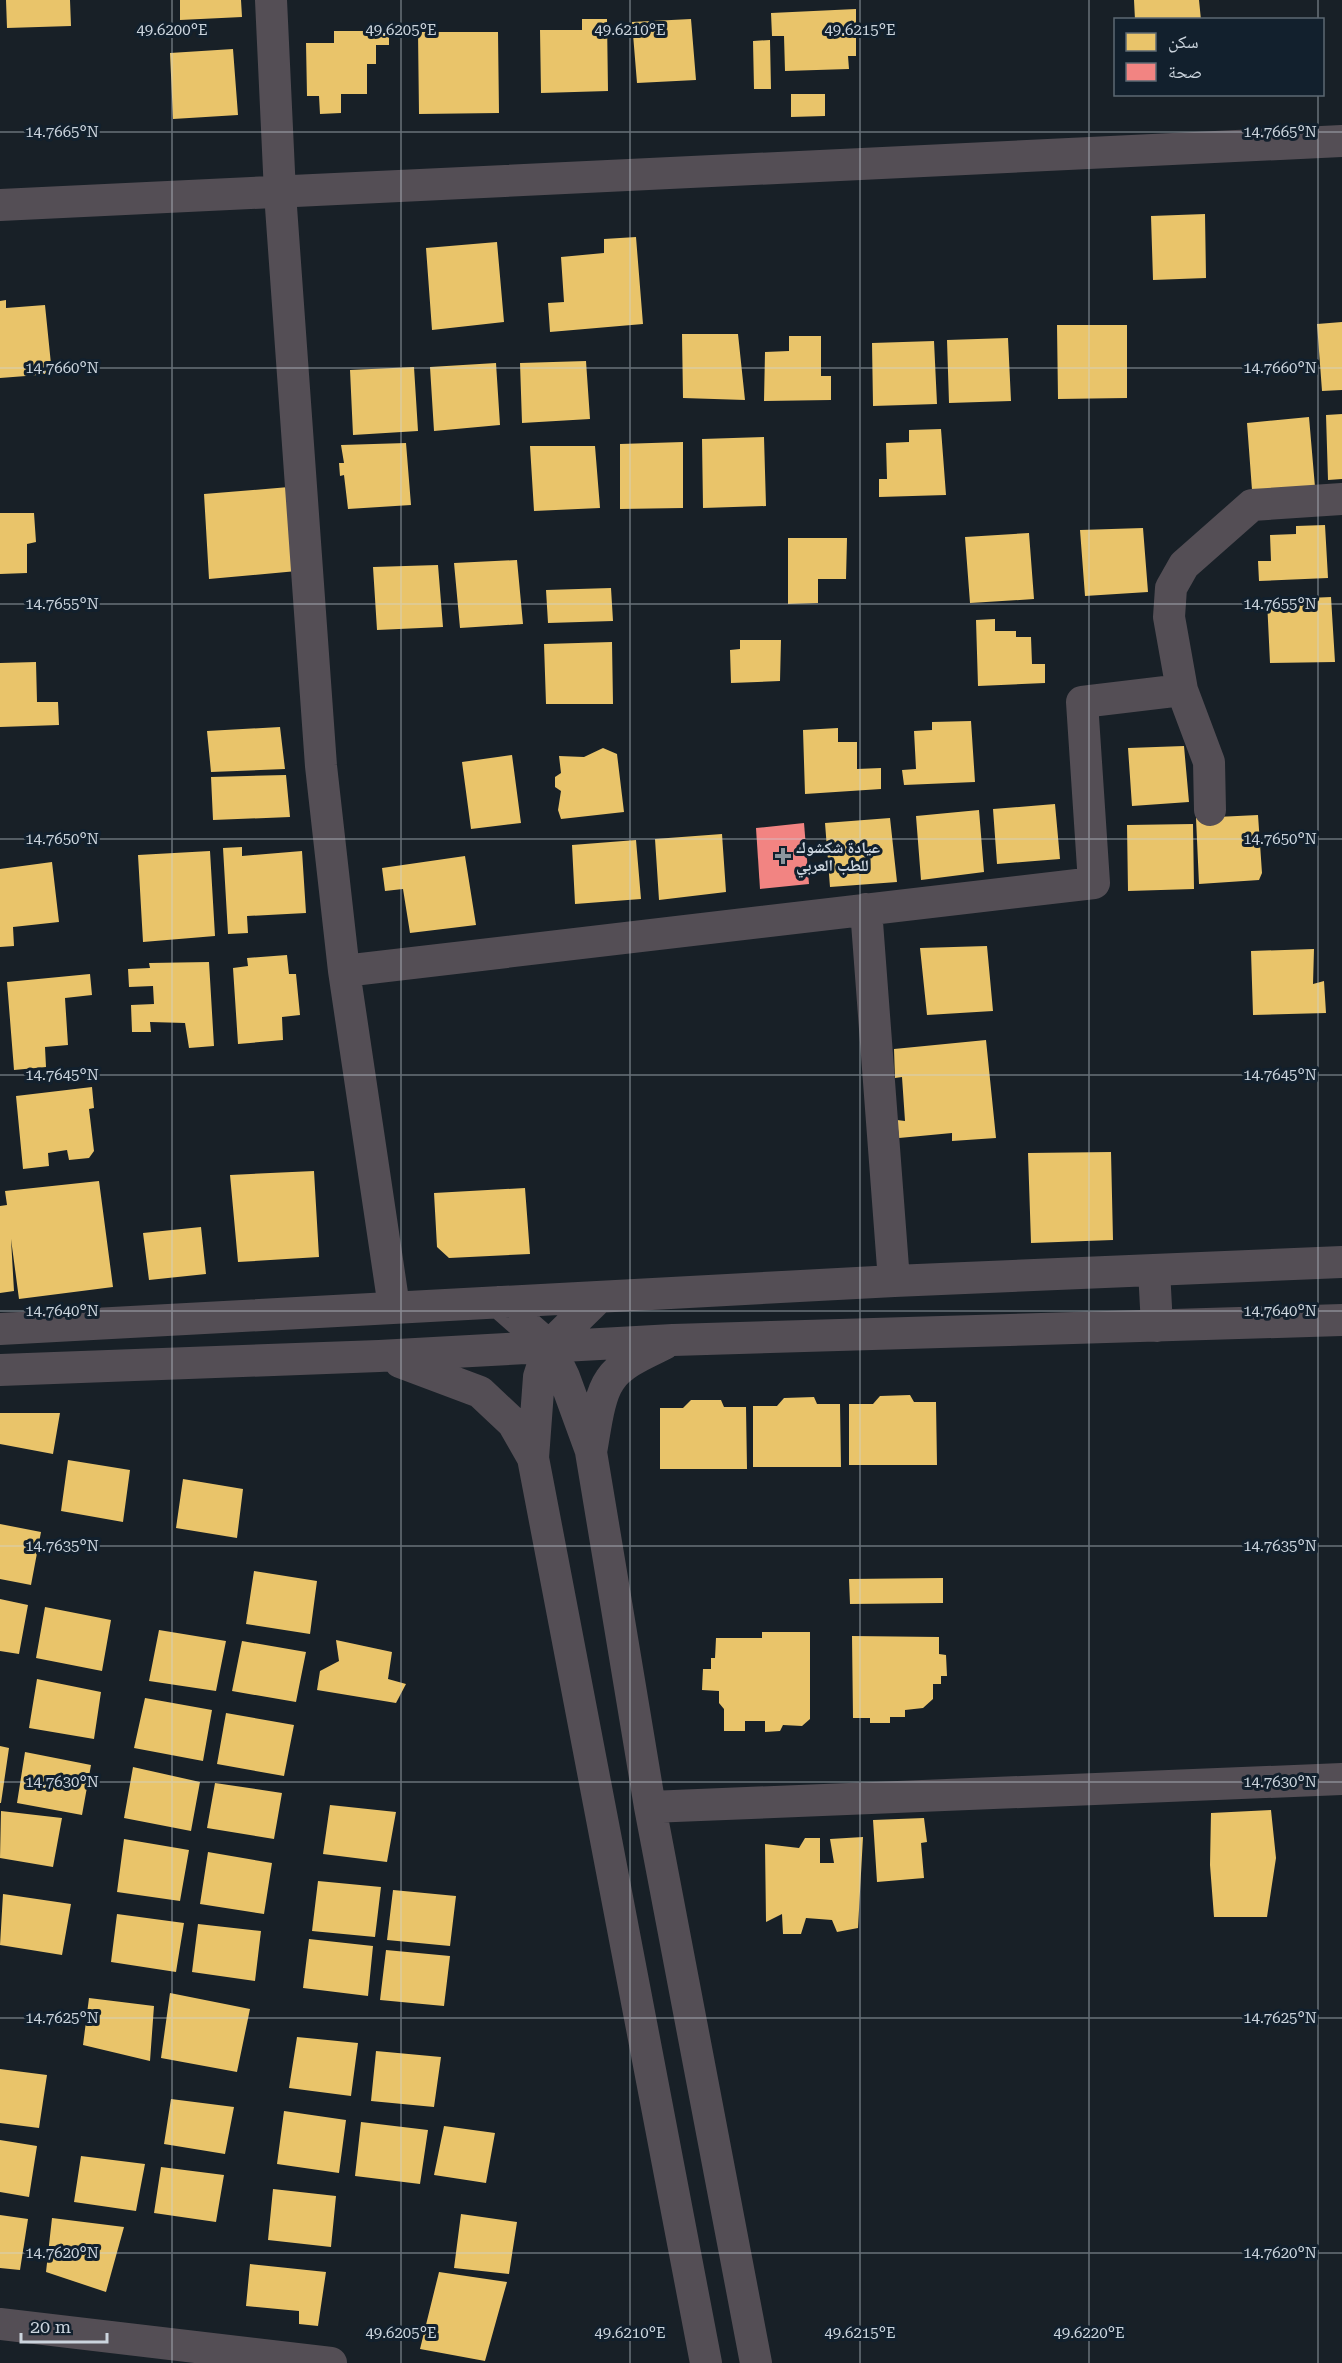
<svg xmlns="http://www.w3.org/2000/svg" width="1342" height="2363" viewBox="0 0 1342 2363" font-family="'Roboto Serif','Noto Naskh Arabic',serif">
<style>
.homes{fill:#e9c46a}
.health{fill:#f28482}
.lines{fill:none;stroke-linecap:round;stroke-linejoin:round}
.minor{stroke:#544e55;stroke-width:32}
.ticks{fill:none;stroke:#cbd4dd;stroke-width:1.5;stroke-opacity:0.45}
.poi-dot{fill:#8c959d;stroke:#12202d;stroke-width:2}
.labels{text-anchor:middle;stroke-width:6;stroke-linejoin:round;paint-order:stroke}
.poi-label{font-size:16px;font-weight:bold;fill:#cbd4dd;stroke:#12202d;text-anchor:start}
.ticks-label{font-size:15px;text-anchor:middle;fill:#cbd4dd;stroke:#12202d;stroke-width:6;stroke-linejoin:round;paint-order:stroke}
</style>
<rect width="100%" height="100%" fill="#182027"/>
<path class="homes" d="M 6,0 L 70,0 L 71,26 L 7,28 Z
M 180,0 L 241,0 L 242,17 L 180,20 Z
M 1134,0 L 1199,0 L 1201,20 L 1135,20 Z
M 856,9 L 856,56 L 848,56 L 849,69 L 785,71 L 784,36 L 772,36 L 771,13 Z
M 582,19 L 607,19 L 608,91 L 541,93 L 540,30 L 582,30 Z
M 691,19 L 696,80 L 637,83 L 632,22 Z
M 334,31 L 389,31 L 389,45 L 376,45 L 376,64 L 367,64 L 367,94 L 341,94 L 341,113 L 320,114 L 319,96 L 307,96 L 306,43 L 334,43 Z
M 418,32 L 498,32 L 499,113 L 419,114 Z
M 770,40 L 771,89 L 754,89 L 753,41 Z
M 233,49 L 238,115 L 173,119 L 170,53 Z
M 791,94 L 825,94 L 825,116 L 791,117 Z
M 1205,214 L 1206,278 L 1153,280 L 1151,216 Z
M 636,237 L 643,324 L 550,332 L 548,303 L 564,302 L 561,257 L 604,253 L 604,239 Z
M 497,242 L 504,322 L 432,330 L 426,248 Z
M 6,300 L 6,308 L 45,305 L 52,374 L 0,378 L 0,301 Z
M 1342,322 L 1342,390 L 1322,391 L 1317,324 Z
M 1057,325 L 1127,325 L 1127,398 L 1058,399 Z
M 682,334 L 738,334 L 745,400 L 683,398 Z
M 789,336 L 821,336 L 821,376 L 831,376 L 831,400 L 764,401 L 765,352 L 789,351 Z
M 1008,338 L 1011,401 L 949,403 L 947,340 Z
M 934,341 L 937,404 L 873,406 L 872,343 Z
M 586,361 L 590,419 L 522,423 L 520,363 Z
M 496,363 L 500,425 L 434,431 L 430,367 Z
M 414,367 L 418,431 L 353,435 L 350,370 Z
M 1342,414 L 1342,479 L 1328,480 L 1326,415 Z
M 1309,417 L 1315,487 L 1252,490 L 1247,423 Z
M 941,429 L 946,495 L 879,497 L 879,479 L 887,479 L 886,443 L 909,442 L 909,430 Z
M 764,437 L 766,506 L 703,508 L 702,439 Z
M 683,442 L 683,508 L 620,509 L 620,444 Z
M 406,443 L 411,505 L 348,509 L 344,475 L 340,476 L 339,463 L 344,463 L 341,445 Z
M 530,446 L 595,446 L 600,508 L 534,511 Z
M 289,487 L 297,571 L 209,579 L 204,494 Z
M 0,513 L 34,513 L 36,542 L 27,544 L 27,573 L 0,574 Z
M 1325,525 L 1328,578 L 1259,581 L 1258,561 L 1271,561 L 1270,535 L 1296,534 L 1296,526 Z
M 1143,528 L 1148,592 L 1085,596 L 1080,530 Z
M 1029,533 L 1034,599 L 970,603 L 965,537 Z
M 788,538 L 847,538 L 846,579 L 818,579 L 818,603 L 788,604 Z
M 517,560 L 523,624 L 460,628 L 454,563 Z
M 438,565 L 443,627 L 377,630 L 373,567 Z
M 611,588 L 613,621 L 548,623 L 546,590 Z
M 1331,597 L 1335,662 L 1270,663 L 1267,600 Z
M 995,619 L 995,631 L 1016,631 L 1016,637 L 1031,637 L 1032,664 L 1045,664 L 1045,683 L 978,686 L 976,620 Z
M 740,640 L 781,640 L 780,681 L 731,683 L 730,650 L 740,649 Z
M 612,642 L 613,704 L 546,704 L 544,644 Z
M 36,662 L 37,702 L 58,702 L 59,725 L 0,727 L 0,663 Z
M 971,721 L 975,782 L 904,785 L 902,770 L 916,769 L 914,731 L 932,730 L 932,722 Z
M 280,727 L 285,769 L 211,772 L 207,731 Z
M 838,728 L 838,742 L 857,742 L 857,769 L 881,768 L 881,789 L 805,794 L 803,730 Z
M 1184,746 L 1189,802 L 1132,806 L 1128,748 Z
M 603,748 L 617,754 L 624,812 L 561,819 L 558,810 L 561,791 L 555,787 L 555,777 L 561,773 L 559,756 L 584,757 Z
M 512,755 L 521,823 L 471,829 L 462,762 Z
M 286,775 L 290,817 L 213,820 L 211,777 Z
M 1055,804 L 1060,859 L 997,864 L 993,809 Z
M 979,810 L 984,872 L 921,880 L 916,816 Z
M 1258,815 L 1262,873 L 1259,880 L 1199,884 L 1196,818 Z
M 890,818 L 897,882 L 830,887 L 825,823 Z
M 1193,824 L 1194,889 L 1128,891 L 1127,825 Z
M 722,834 L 726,892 L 659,900 L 655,839 Z
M 636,840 L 641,899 L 575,904 L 572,845 Z
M 242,847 L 242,856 L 302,851 L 306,913 L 247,916 L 248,933 L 228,934 L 223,848 Z
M 210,851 L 215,936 L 143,942 L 138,855 Z
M 465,856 L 476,925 L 410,933 L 403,889 L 385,891 L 382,868 Z
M 52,862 L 59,922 L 13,927 L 14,946 L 0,947 L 0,869 Z
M 987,946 L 993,1011 L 927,1015 L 920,948 Z
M 1314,949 L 1313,984 L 1324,981 L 1326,1013 L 1253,1015 L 1251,951 Z
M 287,955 L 289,974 L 296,974 L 300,1015 L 282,1017 L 283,1040 L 238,1044 L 233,968 L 248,966 L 247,958 Z
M 209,962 L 214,1046 L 189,1048 L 185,1023 L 150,1022 L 151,1032 L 132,1032 L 131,1005 L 154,1004 L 153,986 L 129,987 L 128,969 L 150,968 L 149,963 Z
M 90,974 L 92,995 L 65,998 L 68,1045 L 45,1047 L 46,1067 L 14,1070 L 7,982 Z
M 986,1040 L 996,1138 L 952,1141 L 952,1133 L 899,1138 L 897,1120 L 905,1121 L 902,1077 L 895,1078 L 894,1049 Z
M 92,1087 L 94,1108 L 89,1109 L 94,1151 L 89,1158 L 69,1160 L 67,1150 L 48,1153 L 49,1166 L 23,1169 L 16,1096 Z
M 1111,1152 L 1113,1240 L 1031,1243 L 1028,1153 Z
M 314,1171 L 319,1257 L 238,1262 L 230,1175 Z
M 99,1181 L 113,1287 L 19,1299 L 11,1239 L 14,1291 L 0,1293 L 0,1206 L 7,1205 L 5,1191 Z
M 525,1188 L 530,1254 L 449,1258 L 437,1247 L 434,1193 Z
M 201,1227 L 206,1274 L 149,1280 L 143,1233 Z
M 910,1395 L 914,1402 L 936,1402 L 937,1465 L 849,1465 L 849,1404 L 873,1404 L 880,1396 Z
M 814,1397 L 817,1404 L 840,1404 L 841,1467 L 753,1467 L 753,1406 L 777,1406 L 784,1398 Z
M 691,1400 L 721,1400 L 724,1407 L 746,1407 L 747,1469 L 660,1469 L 660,1408 L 683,1408 Z
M 0,1413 L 60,1413 L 53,1454 L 0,1444 Z
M 68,1460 L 130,1470 L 123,1522 L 61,1511 Z
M 183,1479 L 243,1489 L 237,1538 L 176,1528 Z
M 0,1524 L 41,1532 L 31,1585 L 0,1579 Z
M 254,1571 L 317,1581 L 310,1634 L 246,1624 Z
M 943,1578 L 943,1603 L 850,1604 L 849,1579 Z
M 0,1599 L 28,1605 L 19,1654 L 0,1651 Z
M 45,1607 L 111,1620 L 102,1671 L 36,1658 Z
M 159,1630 L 226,1641 L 216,1691 L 149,1681 Z
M 762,1632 L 810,1632 L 810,1719 L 802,1726 L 783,1725 L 780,1731 L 765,1732 L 765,1721 L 745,1721 L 745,1731 L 724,1731 L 724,1709 L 719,1703 L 719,1691 L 702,1690 L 703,1669 L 711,1669 L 711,1658 L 715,1658 L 716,1638 L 762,1638 Z
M 852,1636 L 939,1637 L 939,1654 L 946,1655 L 947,1676 L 941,1676 L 941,1684 L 933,1684 L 933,1699 L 923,1708 L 905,1710 L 905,1717 L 890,1717 L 890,1723 L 870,1723 L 870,1718 L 853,1718 Z
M 336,1640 L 392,1652 L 388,1679 L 406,1684 L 396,1703 L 317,1690 L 320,1671 L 339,1661 Z
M 242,1641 L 306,1652 L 296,1702 L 232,1691 Z
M 37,1679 L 101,1692 L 94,1739 L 29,1728 Z
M 145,1698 L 212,1710 L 203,1761 L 134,1748 Z
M 226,1713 L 294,1725 L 284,1776 L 217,1764 Z
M 0,1746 L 9,1748 L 1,1803 L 0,1803 Z
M 25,1752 L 91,1765 L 82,1815 L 17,1803 Z
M 133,1767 L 200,1782 L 191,1831 L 124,1818 Z
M 215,1783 L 282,1793 L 274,1839 L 207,1828 Z
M 330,1805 L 396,1812 L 387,1862 L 323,1854 Z
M 1271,1810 L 1276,1858 L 1267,1917 L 1214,1917 L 1210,1865 L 1211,1813 Z
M 1,1811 L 62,1818 L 53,1867 L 0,1858 Z
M 924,1818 L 927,1842 L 921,1843 L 924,1878 L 877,1882 L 873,1820 Z
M 863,1837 L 858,1928 L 837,1932 L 832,1920 L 806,1918 L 801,1934 L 783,1934 L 782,1914 L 766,1922 L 765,1844 L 799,1848 L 805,1838 L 820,1838 L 820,1863 L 834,1863 L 830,1839 Z
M 124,1839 L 189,1850 L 180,1901 L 117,1892 Z
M 208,1852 L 272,1863 L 264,1914 L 200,1904 Z
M 318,1881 L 381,1887 L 375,1937 L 312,1931 Z
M 393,1890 L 456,1896 L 450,1946 L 387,1940 Z
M 3,1894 L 71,1904 L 62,1955 L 0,1945 Z
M 117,1914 L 184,1923 L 176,1972 L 111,1962 Z
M 198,1924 L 261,1931 L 255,1981 L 192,1972 Z
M 309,1939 L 373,1946 L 368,1996 L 303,1988 Z
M 386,1950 L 450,1956 L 444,2006 L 380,2000 Z
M 170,1993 L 250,2009 L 237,2072 L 161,2058 Z
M 89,1998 L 154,2006 L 150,2061 L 83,2045 Z
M 297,2037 L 358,2043 L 351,2096 L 289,2088 Z
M 376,2051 L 441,2057 L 434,2107 L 371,2101 Z
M 0,2069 L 47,2075 L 39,2128 L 0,2123 Z
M 171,2099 L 234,2107 L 225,2154 L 164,2144 Z
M 284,2111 L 346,2120 L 339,2173 L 277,2164 Z
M 361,2122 L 428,2130 L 420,2184 L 355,2176 Z
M 444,2126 L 495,2133 L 486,2183 L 434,2175 Z
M 0,2140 L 37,2146 L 29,2197 L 0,2192 Z
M 81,2156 L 145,2164 L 136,2211 L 74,2202 Z
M 161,2167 L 224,2175 L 216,2222 L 154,2213 Z
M 273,2189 L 336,2196 L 331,2247 L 268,2240 Z
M 461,2214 L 517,2222 L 509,2274 L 454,2268 Z
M 0,2215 L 28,2219 L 20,2270 L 0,2268 Z
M 52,2218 L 124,2227 L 106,2292 L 46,2272 Z
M 250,2264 L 326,2272 L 318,2326 L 299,2324 L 299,2311 L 246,2306 Z
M 439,2272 L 507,2282 L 485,2361 L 420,2349 Z"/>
<path class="health" d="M 804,823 L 809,884 L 760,889 L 756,828 Z"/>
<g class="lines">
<path class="minor" d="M 271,0 L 280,193 L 321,766 L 344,971 L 394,1307
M 0,205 L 1342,141
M 1182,690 L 1209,762 L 1210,810
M 866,909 L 894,1281
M 344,971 L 1094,883 L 1082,702 L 1182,690 L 1169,617 L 1171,588 L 1184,565 L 1252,505 L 1342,499
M 1154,1270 L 1157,1326
M 499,1302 L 549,1346 L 564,1377 L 591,1451
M 0,1329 L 894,1281 L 1342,1262
M 664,1344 C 646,1353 621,1363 610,1380 C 598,1397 595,1432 591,1452 L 650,1807 L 756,2363
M 400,1362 L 480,1392 L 513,1423 L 533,1458 L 706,2363
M 0,1370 L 379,1356 L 673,1340 L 1342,1320
M 533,1458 L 539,1377 L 549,1346 L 599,1297
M 650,1807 L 1342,1779
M 0,2324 L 331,2363"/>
</g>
<path class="ticks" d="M 172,0 L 172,2363M 401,0 L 401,2363M 630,0 L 630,2363M 860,0 L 860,2363M 1089,0 L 1089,2363M 1318,0 L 1318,20M 1318,94 L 1318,2363M 0,132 L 1342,132M 0,368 L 1342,368M 0,604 L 1342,604M 0,839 L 1342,839M 0,1075 L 1342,1075M 0,1311 L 1342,1311M 0,1546 L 1342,1546M 0,1782 L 1342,1782M 0,2018 L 1342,2018M 0,2253 L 1342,2253"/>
<path class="poi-dot" d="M780 847h6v6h6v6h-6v6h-6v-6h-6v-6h6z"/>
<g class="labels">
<g class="poi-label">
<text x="796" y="853">عيادة شكشوك<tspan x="796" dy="18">للطب العربي</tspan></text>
</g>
</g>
<g class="ticks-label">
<text x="172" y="35">49.6200°E</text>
<text x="401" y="35">49.6205°E</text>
<text x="630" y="35">49.6210°E</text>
<text x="860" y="35">49.6215°E</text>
<text x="62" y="137">14.7665°N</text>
<text x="1280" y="137">14.7665°N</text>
<text x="62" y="373">14.7660°N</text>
<text x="1280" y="373">14.7660°N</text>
<text x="62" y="609">14.7655°N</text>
<text x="1280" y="609">14.7655°N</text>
<text x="62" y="844">14.7650°N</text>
<text x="1280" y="844">14.7650°N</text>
<text x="62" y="1080">14.7645°N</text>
<text x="1280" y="1080">14.7645°N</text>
<text x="62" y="1316">14.7640°N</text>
<text x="1280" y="1316">14.7640°N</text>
<text x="62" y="1551">14.7635°N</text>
<text x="1280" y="1551">14.7635°N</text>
<text x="62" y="1787">14.7630°N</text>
<text x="1280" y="1787">14.7630°N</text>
<text x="62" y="2023">14.7625°N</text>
<text x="1280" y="2023">14.7625°N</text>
<text x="62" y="2258">14.7620°N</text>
<text x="1280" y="2258">14.7620°N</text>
<text x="401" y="2338">49.6205°E</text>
<text x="630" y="2338">49.6210°E</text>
<text x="860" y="2338">49.6215°E</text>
<text x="1089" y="2338">49.6220°E</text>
</g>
<rect x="1114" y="18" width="210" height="78" fill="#12202d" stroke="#5c6873" stroke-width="1.5"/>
<rect x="1126" y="33" width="30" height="18" fill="#e9c46a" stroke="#5c6873" stroke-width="1.5"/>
<text x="1168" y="48" font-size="18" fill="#cbd4dd">سكن</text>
<rect x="1126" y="63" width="30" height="18" fill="#f28482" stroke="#5c6873" stroke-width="1.5"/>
<text x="1168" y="78" font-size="18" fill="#cbd4dd">صحة</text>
<path d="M21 2333v9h86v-9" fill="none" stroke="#cbd4dd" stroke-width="3"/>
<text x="30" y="2333" font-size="18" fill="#cbd4dd" stroke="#12202d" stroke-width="4.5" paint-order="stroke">20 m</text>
</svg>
